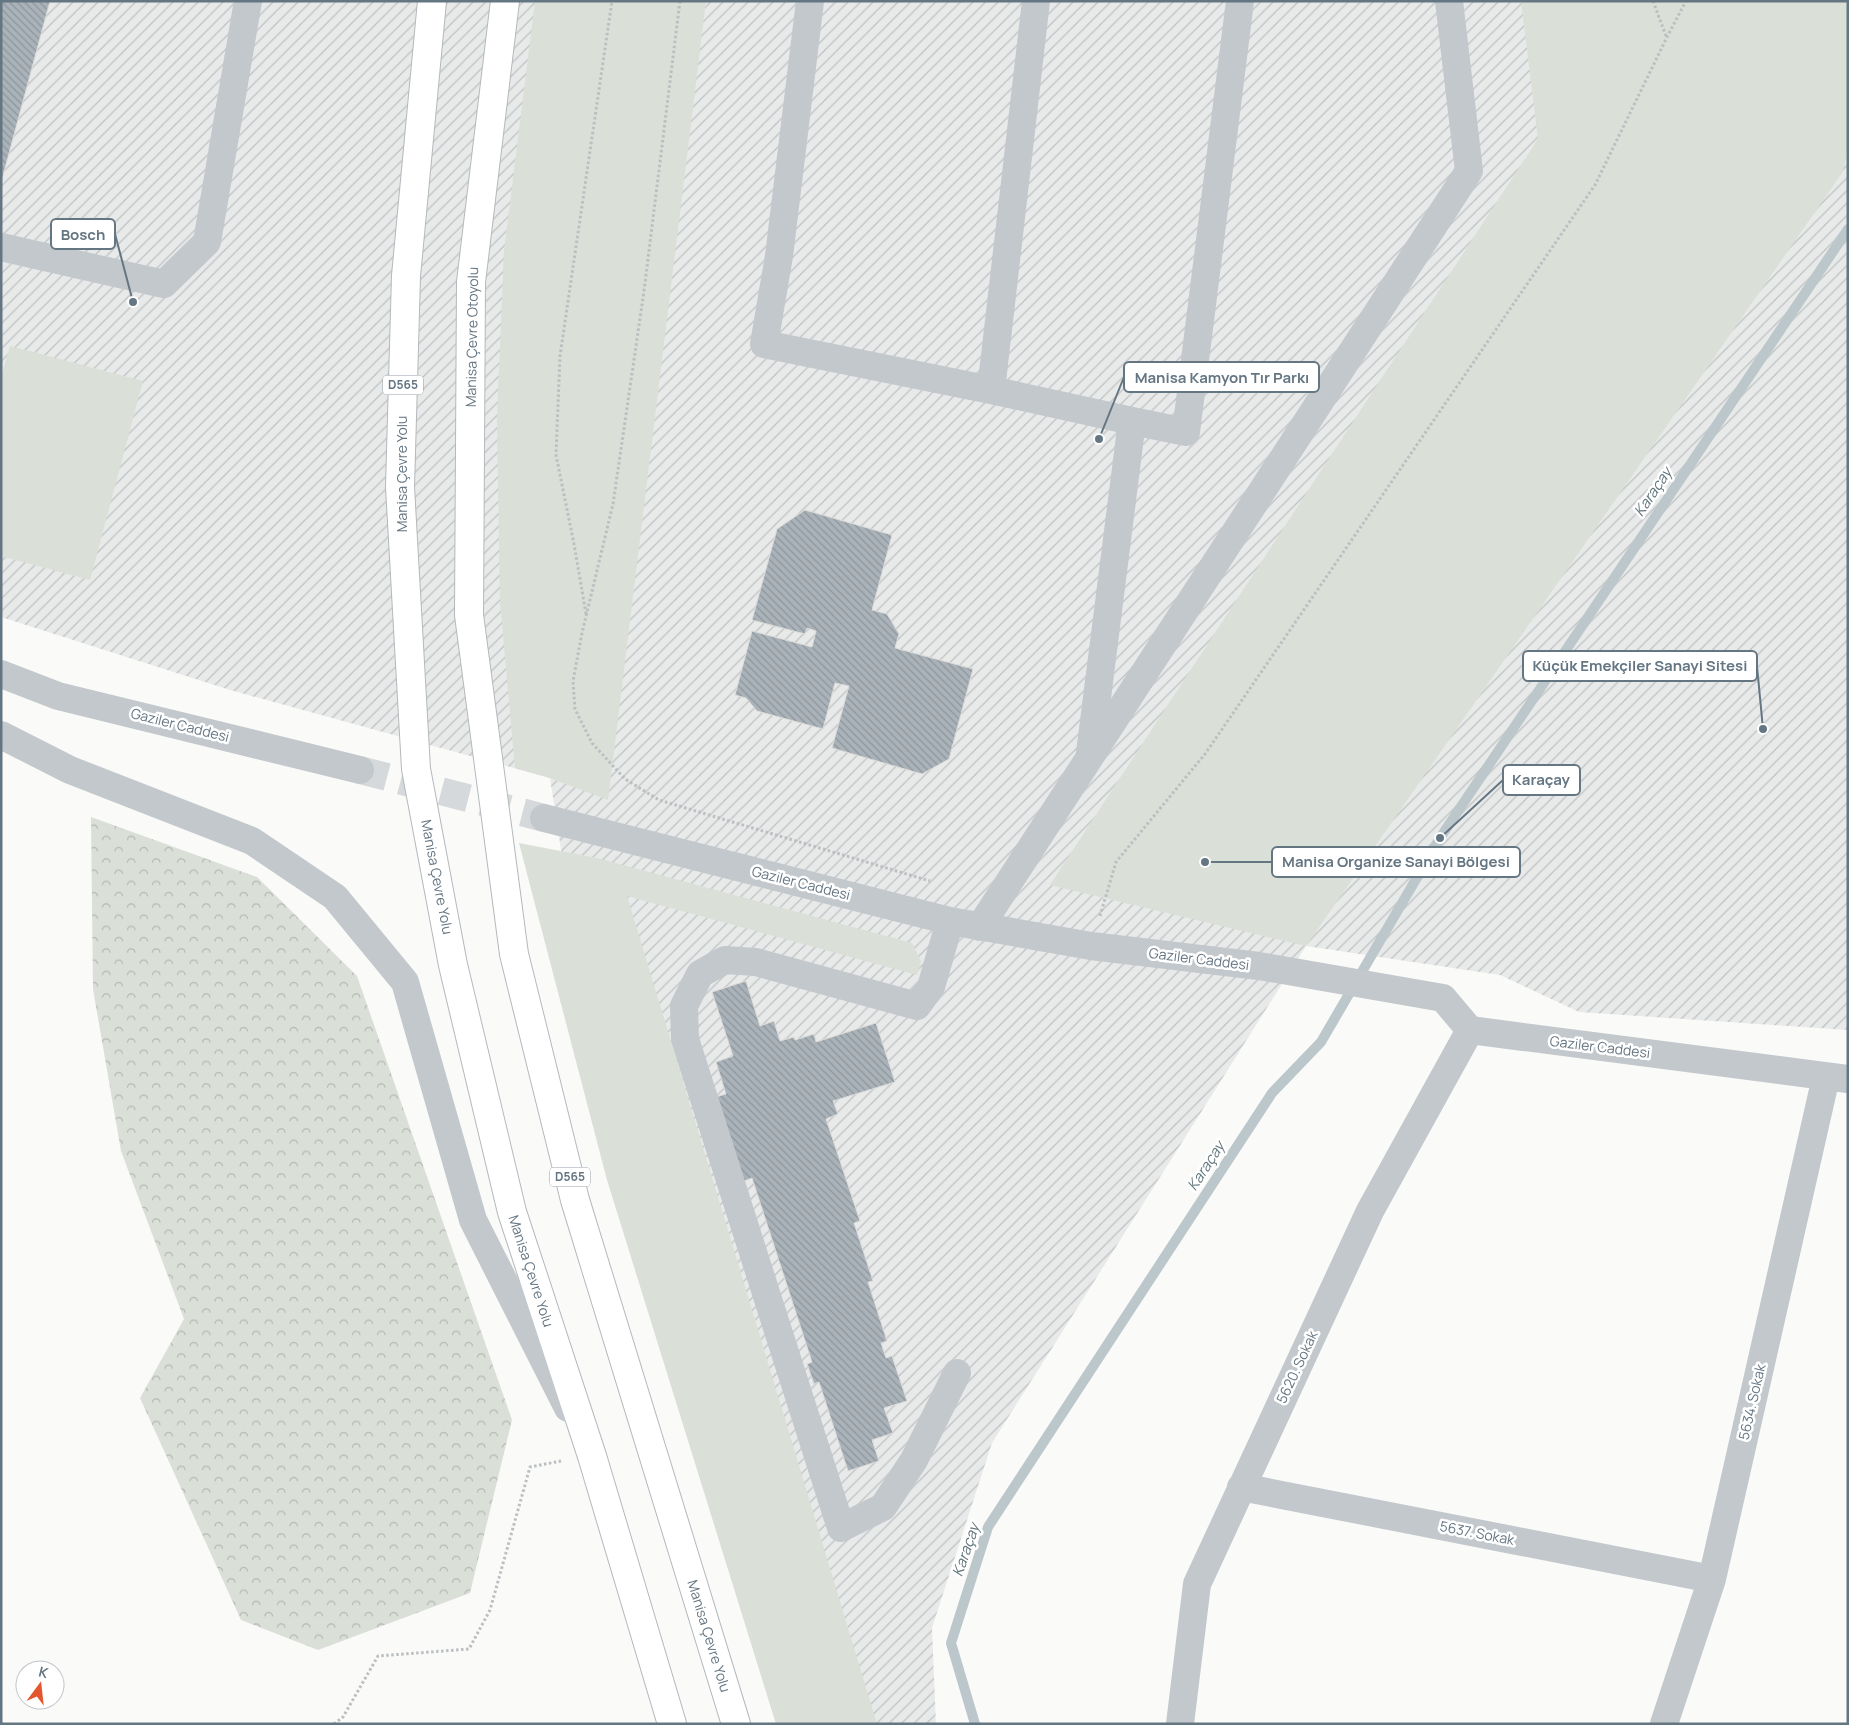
<svg xmlns="http://www.w3.org/2000/svg" width="1849" height="1725" viewBox="0 0 1849 1725" font-family="Manrope,sans-serif">
<style>
.industrial{fill:url(#industrial-furrows)}
.grass{fill:#dadfd7}
.forest{fill:url(#forest-crowns)}
.lines{fill:none;stroke-linecap:round;stroke-linejoin:round}
.stream{stroke:#bbc7cb;stroke-width:10}
.building{fill:url(#building-back-hatch);stroke:#dcdcda}
.major-tunnel{stroke:#d5d9db;stroke-width:28;stroke-dasharray:28 14;stroke-linecap:butt}
.highway-casing{stroke:#b4b9bd;stroke-width:30}
.path{stroke:#bbbfc2;stroke-width:3;stroke-dasharray:2.5 2.5;stroke-linecap:butt}
.minor{stroke:#c3c8cc;stroke-width:28}
.highway{stroke:#fff;stroke-width:28}
.labels{text-anchor:middle;stroke-width:5;stroke-linejoin:round;paint-order:stroke}
.shield{fill:#fff;stroke:#939fa8;stroke-width:1}
.shield-label{font-size:12px;font-weight:bold;fill:#657683}
.street-label{font-size:14px;fill:#657683;stroke:#fff}
.water-label{font-size:15px;font-style:italic;fill:#60757c;stroke:#fff}
.leader{fill:none;stroke:#657683;stroke-width:2}
.callout-dot{fill:#657683;stroke:#fff;stroke-width:2}
.callout{fill:#fff;stroke:#657683;stroke-width:2}
.callout-label{font-size:15px;text-anchor:middle;font-weight:bold;fill:#657683}
</style>
<defs>
<pattern id="industrial-furrows" width="10" height="10" patternUnits="userSpaceOnUse" patternTransform="scale(1.25)"><rect width="10" height="10" fill="#e8e9e9"/><path d="M-1 1l2-2M0 10L10 0M9 11l2-2" fill="none" stroke="#c0c1c2"/></pattern>
<pattern id="forest-crowns" width="20" height="18" patternUnits="userSpaceOnUse" patternTransform="scale(1.25)"><rect width="20" height="18" fill="#dadfd7"/><path d="M2 6a3 3 0 1 1 6 0M12 15a3 3 0 1 1 6 0" fill="none" stroke="#b4b9b4"/></pattern>
<pattern id="building-back-hatch" width="6" height="6" patternUnits="userSpaceOnUse" patternTransform="scale(1.25)"><rect width="6" height="6" fill="#aab3b9"/><path d="M-1 5l2 2M0 0l6 6M5-1l2 2" fill="none" stroke="#8e969c"/></pattern>
</defs>
<rect width="100%" height="100%" fill="#fafaf8"/>
<path class="industrial" d="M 1,1 L 1848,1 L 1848,1030 L 1579,1012 L 1500,975 L 1306,946 L 992,1443 L 932,1628 L 936,1724 L 840,1724 L 579,967 L 550,778 L 230,690 L 1,617 Z"/>
<path class="grass" d="M 535,1 L 706,1 L 608,800 L 550,778 L 515,768 L 500,602 L 497,418 L 504,251 Z
M 1521,1 L 1848,1 L 1848,153 L 1842,173 L 1306,946 L 1050,885 L 1538,139 Z
M 10,346 L 143,381 L 90,580 L 1,556 L 1,377 Z
M 519,843 L 597,858 L 912,943 L 921,961 L 917,975 L 627,896 L 877,1724 L 776,1724 L 607,1180 Z"/>
<path class="forest" d="M 91,817 L 257,877 L 357,976 L 512,1420 L 470,1593 L 318,1650 L 241,1620 L 140,1398 L 184,1319 L 121,1151 L 93,989 Z"/>
<g class="lines">
<path class="stream" d="M 975,1724 L 951,1643 L 988,1527 L 1272,1093 L 1321,1042 L 1440,838 L 1848,229"/>
</g>
<path class="building" d="M 1,1 L 50,1 L 1,183 Z
M 805,510 L 892,535 L 872,610 L 887,614 L 899,634 L 895,648 L 973,669 L 949,759 L 922,774 L 832,748 L 849,686 L 835,683 L 823,729 L 757,711 L 746,698 L 735,695 L 752,631 L 812,647 L 816,631 L 807,628 L 805,634 L 752,620 L 777,529 Z
M 746,981 L 760,1026 L 774,1021 L 780,1041 L 794,1037 L 795,1040 L 814,1034 L 816,1042 L 876,1023 L 895,1082 L 833,1101 L 838,1114 L 826,1119 L 860,1221 L 854,1223 L 873,1281 L 868,1282 L 887,1341 L 881,1343 L 886,1358 L 892,1356 L 907,1401 L 884,1408 L 893,1433 L 872,1440 L 879,1461 L 848,1471 L 819,1382 L 814,1384 L 807,1364 L 812,1362 L 752,1178 L 739,1183 L 712,1098 L 726,1094 L 716,1062 L 733,1056 L 712,992 Z"/>
<g class="lines">
<path class="major-tunnel" d="M 360,770 L 544,818"/>
<g class="highway-casing">
<path id="highway" d="M 432,1 L 406,276 L 400,487 L 416,769 L 453,965 L 512,1212 L 592,1456 L 672,1724
M 505,1 L 471,282 L 469,615 L 514,954 L 575,1200 L 736,1724"/>
</g>
<path class="path" d="M 680,1 L 644,291 L 613,504 L 582,633 L 573,681 L 575,709 L 592,743 L 625,779 L 659,800 L 930,881
M 1653,1 L 1666,36
M 586,614 L 574,544 L 556,455 L 560,356 L 612,1
M 1100,916 L 1116,862 L 1205,754 L 1595,185 L 1667,37 L 1686,1
M 334,1724 L 343,1717 L 378,1656 L 469,1649 L 490,1610 L 530,1467 L 561,1461"/>
<path class="minor" d="M 810,1 L 779,256 L 764,344 L 991,390 L 1132,421 L 1090,753
M 1,247 L 164,284 L 207,242 L 248,1
M 991,390 L 1036,1
M 1132,421 L 1186,432 L 1240,1
M 1,674 L 58,696 L 360,770
M 1,735 L 70,770 L 252,841 L 335,897 L 405,982 L 473,1220 L 568,1408
M 544,818 L 950,921 L 1091,946 L 1259,966 L 1443,998 L 1470,1030 L 1848,1079
M 950,921 L 931,987 L 917,1006 L 756,962 L 725,960 L 700,974 L 684,1006 L 685,1039 L 841,1528 L 883,1507 L 914,1460 L 957,1373
M 980,927 L 1469,171 L 1449,1
M 1241,1487 L 1712,1579
M 1180,1724 L 1197,1584 L 1370,1211 L 1470,1030
M 1664,1724 L 1712,1579 L 1826,1077"/>
<use href="#highway" class="highway"/>
</g>
<g class="labels">
<g class="shield">
<rect x="383" y="375.5" width="40" height="19" rx="4"/>
<rect x="550" y="1167.5" width="40" height="19" rx="4"/>
</g>
<g class="shield-label">
<text x="403" y="389">D565</text>
<text x="570" y="1181">D565</text>
</g>
<g class="street-label">
<text transform="translate(472 337) rotate(-89)" y="5">Manisa Çevre Otoyolu</text>
<text transform="translate(402 474) rotate(-90)" y="5">Manisa Çevre Yolu</text>
<text transform="translate(180 725) rotate(14)" y="5">Gaziler Caddesi</text>
<text transform="translate(437 877) rotate(79)" y="5">Manisa Çevre Yolu</text>
<text transform="translate(801 883) rotate(14)" y="5">Gaziler Caddesi</text>
<text transform="translate(1199 959) rotate(7)" y="5">Gaziler Caddesi</text>
<text transform="translate(1600 1047) rotate(7)" y="5">Gaziler Caddesi</text>
<text transform="translate(531 1271) rotate(72)" y="5">Manisa Çevre Yolu</text>
<text transform="translate(1297 1367) rotate(-65)" y="5">5620. Sokak</text>
<text transform="translate(1752 1402) rotate(-77)" y="5">5634. Sokak</text>
<text transform="translate(1477 1533) rotate(11)" y="5">5637. Sokak</text>
<text transform="translate(709 1636) rotate(73)" y="5">Manisa Çevre Yolu</text>
</g>
<g class="water-label">
<text transform="translate(1653 492) rotate(-56)" y="5">Karaçay</text>
<text transform="translate(1206 1166) rotate(-57)" y="5">Karaçay</text>
<text transform="translate(966 1550) rotate(-71)" y="5">Karaçay</text>
</g>
</g>
<path class="leader" d="M133 302L115 234M1099 439L1124 377M1763 729L1757 666M1440 838L1503 780M1205 862L1272 862"/>
<g class="callout-dot">
<circle cx="133" cy="302" r="5"/>
<circle cx="1099" cy="439" r="5"/>
<circle cx="1763" cy="729" r="5"/>
<circle cx="1440" cy="838" r="5"/>
<circle cx="1205" cy="862" r="5"/>
</g>
<g class="callout">
<rect x="51" y="219" width="64" height="30" rx="5"/>
<rect x="1124" y="362" width="195" height="30" rx="5"/>
<rect x="1523" y="651" width="234" height="30" rx="5"/>
<rect x="1503" y="765" width="77" height="30" rx="5"/>
<rect x="1272" y="847" width="248" height="30" rx="5"/>
</g>
<g class="callout-label">
<text x="83" y="240">Bosch</text>
<text x="1222" y="383">Manisa Kamyon Tır Parkı</text>
<text x="1640" y="671">Küçük Emekçiler Sanayi Sitesi</text>
<text x="1541" y="785">Karaçay</text>
<text x="1396" y="867">Manisa Organize Sanayi Bölgesi</text>
</g>
<rect width="1849" height="1725" fill="none" stroke="#657683" stroke-width="5"/>
<g transform="translate(40 1685) rotate(15)"><circle r="24" fill="#ffffff" stroke="#c1c8cd"/>
<path d="M0-4L9 19L0 12L-9 19Z" fill="#e4572e"/>
<text y="-8" font-size="14" font-weight="bold" text-anchor="middle" fill="#657683">K</text>
</g>
</svg>
